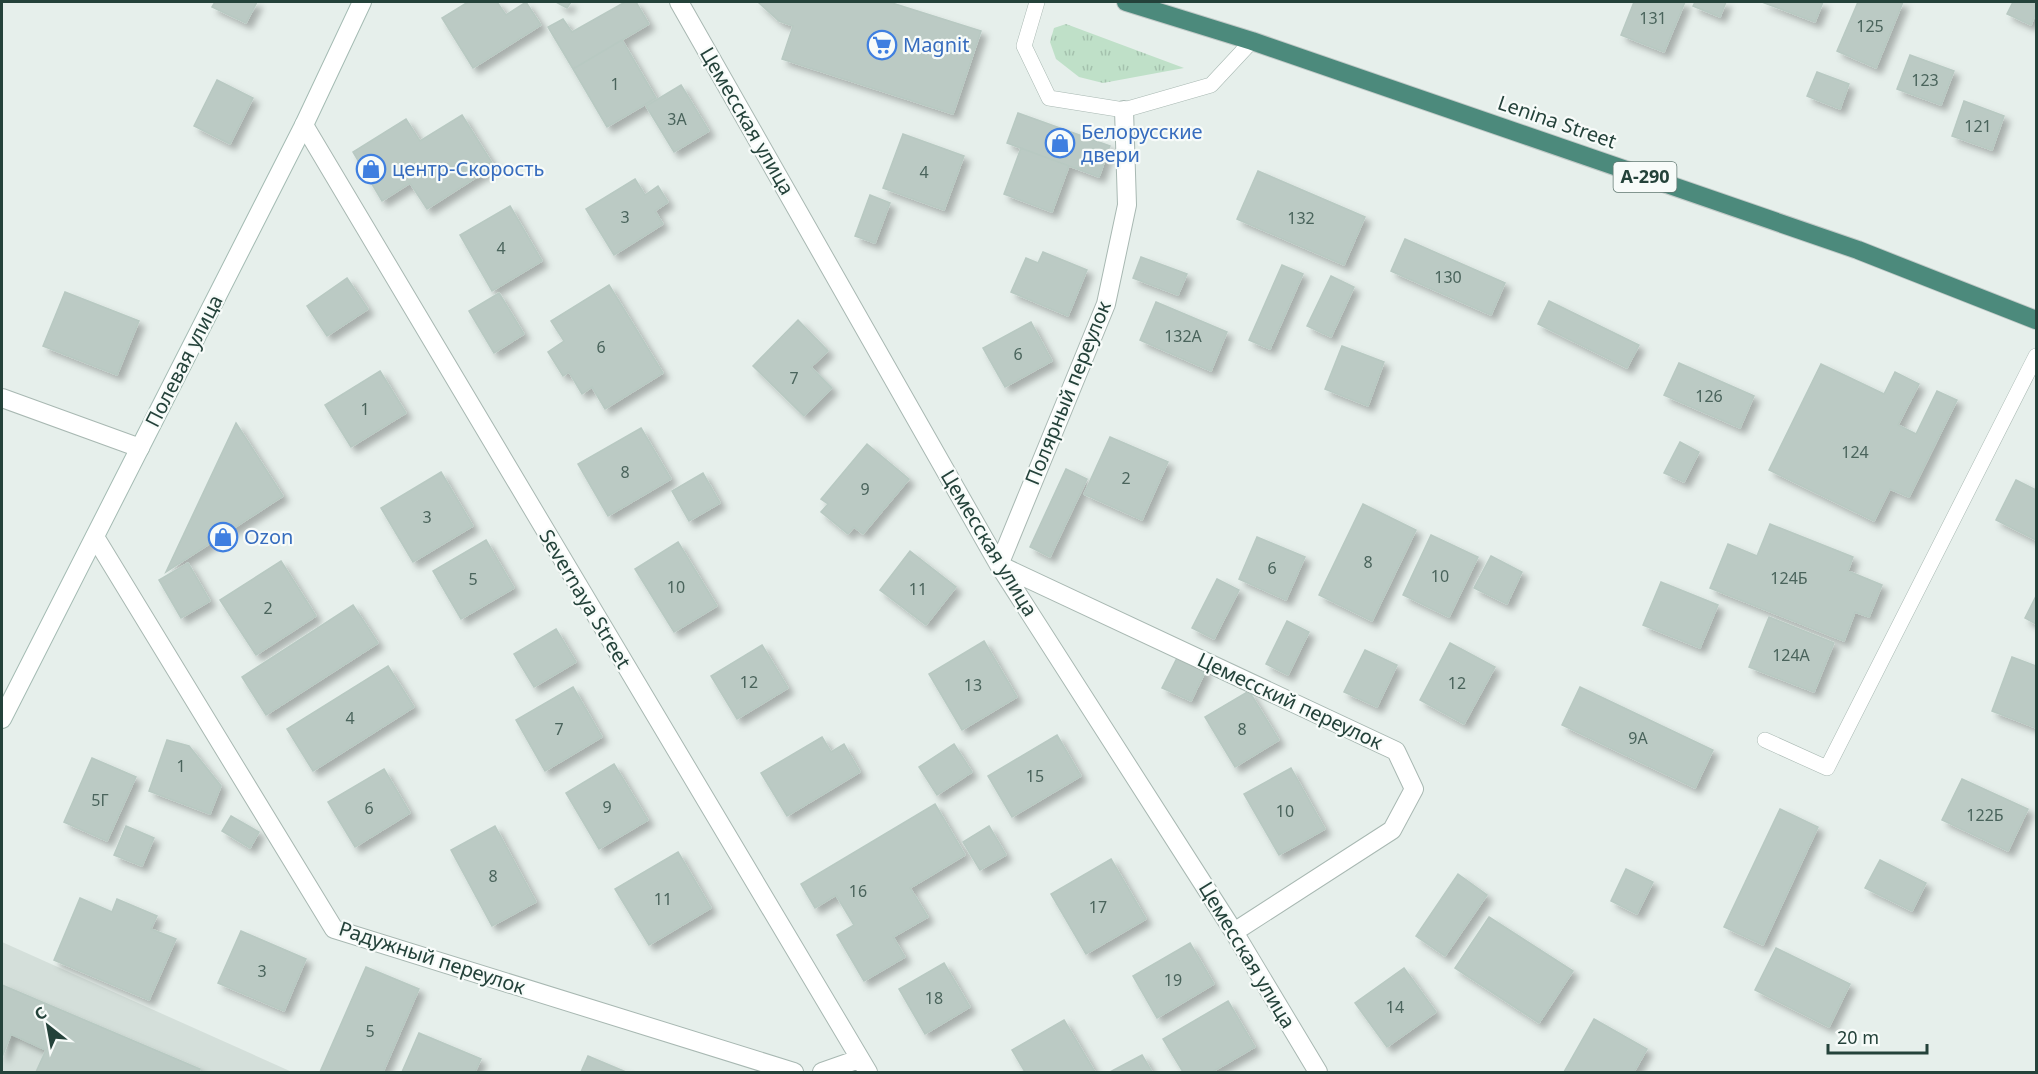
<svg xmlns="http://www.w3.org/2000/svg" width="2038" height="1074" viewBox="0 0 2038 1074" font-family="'Noto Sans',sans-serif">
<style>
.built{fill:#d4dfda}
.grass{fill:url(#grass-tufts)}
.building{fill:#bbcac4;stroke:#b8c9c2;stroke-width:1.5;filter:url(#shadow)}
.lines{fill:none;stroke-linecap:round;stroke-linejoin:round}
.service-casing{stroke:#a8b8b2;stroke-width:16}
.minor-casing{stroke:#a8b8b2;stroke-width:20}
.secondary-casing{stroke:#a4bbb3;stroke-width:20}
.trunk-casing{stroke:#c2cac8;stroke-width:20}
.service{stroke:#fff;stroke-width:15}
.minor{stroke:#fff;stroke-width:18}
.secondary{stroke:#fff;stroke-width:18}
.trunk{stroke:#4c8a7c;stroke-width:18}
.labels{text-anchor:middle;stroke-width:4.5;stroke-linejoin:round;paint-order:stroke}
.number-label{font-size:16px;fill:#4a645c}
.shield{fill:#f7fbf9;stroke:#637a73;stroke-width:1.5}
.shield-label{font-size:18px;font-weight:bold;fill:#24423a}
.shop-label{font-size:20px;fill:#366cbe;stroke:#f7fbf9;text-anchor:start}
.street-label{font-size:20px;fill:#24423a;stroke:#f7fbf9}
</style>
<defs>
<pattern id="grass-tufts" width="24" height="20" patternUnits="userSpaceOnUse" patternTransform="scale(1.5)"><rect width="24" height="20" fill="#bfe0c8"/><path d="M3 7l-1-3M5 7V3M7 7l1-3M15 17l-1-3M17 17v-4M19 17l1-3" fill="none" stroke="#a4c1ad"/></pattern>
<filter id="shadow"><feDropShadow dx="5.5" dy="5.5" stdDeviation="3" flood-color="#0004"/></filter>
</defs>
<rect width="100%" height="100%" fill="#e6efeb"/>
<path class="built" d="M 2,942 L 292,1072 L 2,1072 Z"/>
<path class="grass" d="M 1066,24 L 1184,68 L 1103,83 L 1079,77 L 1056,59 L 1050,42 L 1054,28 Z"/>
<path class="building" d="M 215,2 L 257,2 L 246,23 L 212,7 Z
M 468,2 L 497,2 L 506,15 L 526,2 L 541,25 L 473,68 L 442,18 Z
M 556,2 L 571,2 L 567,8 Z
M 625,2 L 636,2 L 649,24 L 573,69 L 548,27 L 563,19 L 572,32 Z
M 758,2 L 889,2 L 981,31 L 953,114 L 782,59 L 793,26 L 779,21 Z
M 1634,2 L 1685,2 L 1664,52 L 1621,35 Z
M 1695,2 L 1726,2 L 1720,17 L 1693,6 Z
M 1762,2 L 1823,2 L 1815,22 Z
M 1858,2 L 1903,2 L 1876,68 L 1837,51 Z
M 2013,2 L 2036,2 L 2036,12 L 2031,25 L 2007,14 Z
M 622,40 L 656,98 L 607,127 L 573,69 Z
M 1910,55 L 1954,71 L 1941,105 L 1897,89 Z
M 1817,72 L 1849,84 L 1840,109 L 1807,96 Z
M 217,80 L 253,98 L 230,144 L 194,126 Z
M 681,85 L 709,131 L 674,152 L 646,106 Z
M 1964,101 L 2004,116 L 1992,150 L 1952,136 Z
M 1018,113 L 1110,146 L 1099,177 L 1007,143 Z
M 462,115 L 494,166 L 427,209 L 410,183 L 382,201 L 353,152 L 406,119 L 420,141 Z
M 903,134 L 964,156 L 944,210 L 883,188 Z
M 1021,148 L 1069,166 L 1052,212 L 1004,194 Z
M 1258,171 L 1365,217 L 1344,265 L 1237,219 Z
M 635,179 L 645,195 L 658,186 L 668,202 L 655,211 L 663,224 L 614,255 L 586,209 Z
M 870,195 L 890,203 L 875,243 L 855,236 Z
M 510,206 L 542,261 L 492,291 L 460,235 Z
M 1405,239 L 1505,283 L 1491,315 L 1391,271 Z
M 1043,252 L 1087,270 L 1068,316 L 1011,292 L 1026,258 L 1038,263 Z
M 1141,257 L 1187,274 L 1178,295 L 1133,278 Z
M 1282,265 L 1303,274 L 1270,349 L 1249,340 Z
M 1331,276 L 1354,287 L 1331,337 L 1307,326 Z
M 347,278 L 368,309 L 327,336 L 307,306 Z
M 609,285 L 663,373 L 605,409 L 592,387 L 582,394 L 569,372 L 563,376 L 548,352 L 564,341 L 551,321 Z
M 65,292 L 139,321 L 117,375 L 43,346 Z
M 499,293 L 524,334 L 494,353 L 469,311 Z
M 1549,301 L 1639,345 L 1627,368 L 1538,324 Z
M 1156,302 L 1227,332 L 1211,371 L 1140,340 Z
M 798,320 L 828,351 L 811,367 L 832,388 L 804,416 L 753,366 Z
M 1031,322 L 1052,361 L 1005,387 L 983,348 Z
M 1342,346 L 1384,362 L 1368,406 L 1325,389 Z
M 1679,363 L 1754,396 L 1740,428 L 1664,395 Z
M 1821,364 L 1884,394 L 1895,372 L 1919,384 L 1898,425 L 1916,434 L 1937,391 L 1957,400 L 1909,497 L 1890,489 L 1874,521 L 1769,470 Z
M 380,371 L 406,413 L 351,447 L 325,405 Z
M 236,423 L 283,496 L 166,572 Z
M 641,428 L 671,479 L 608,516 L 578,464 Z
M 1110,437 L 1168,462 L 1142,520 L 1084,494 Z
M 1680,442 L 1699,452 L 1684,482 L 1664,473 Z
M 867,444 L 909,479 L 863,534 L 854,527 L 848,534 L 821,512 L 828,504 L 821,499 Z
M 1066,469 L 1087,479 L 1050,557 L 1030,547 Z
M 441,472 L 473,526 L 413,562 L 381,508 Z
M 703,473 L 720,503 L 689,521 L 672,491 Z
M 2016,480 L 2036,490 L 2036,540 L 1996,520 Z
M 1363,504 L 1416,530 L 1372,621 L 1319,595 Z
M 1770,524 L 1853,557 L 1848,571 L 1882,585 L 1869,617 L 1855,612 L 1844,641 L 1710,588 L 1728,544 L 1757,556 Z
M 1431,535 L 1478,557 L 1449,617 L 1403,595 Z
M 1257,537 L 1305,557 L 1286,600 L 1239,579 Z
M 486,540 L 514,588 L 461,619 L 433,571 Z
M 678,542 L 717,606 L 674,632 L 635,569 Z
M 910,551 L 956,587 L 926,625 L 880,590 Z
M 1491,556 L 1522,572 L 1507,604 L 1474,588 Z
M 281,561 L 316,616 L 256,655 L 220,600 Z
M 188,563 L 210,601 L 181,618 L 159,580 Z
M 1217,579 L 1239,590 L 1214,639 L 1192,628 Z
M 1661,582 L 1718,605 L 1700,648 L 1643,625 Z
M 2036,596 L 2036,624 L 2025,618 Z
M 353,605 L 378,643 L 266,715 L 242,677 Z
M 1769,617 L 1834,643 L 1814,692 L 1749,667 Z
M 1287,621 L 1309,632 L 1288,675 L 1266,664 Z
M 556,629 L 576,662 L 534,687 L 514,654 Z
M 984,641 L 1017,697 L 962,730 L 929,674 Z
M 1450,643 L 1495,667 L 1464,724 L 1420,700 Z
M 762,645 L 788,688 L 737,719 L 711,676 Z
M 1365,650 L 1397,665 L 1377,707 L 1344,692 Z
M 1178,656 L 1206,670 L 1191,701 L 1162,688 Z
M 2012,657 L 2036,666 L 2036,728 L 1992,711 Z
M 388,666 L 414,707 L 313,771 L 287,729 Z
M 573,687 L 602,737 L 545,771 L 516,720 Z
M 1580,687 L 1713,750 L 1695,788 L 1562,725 Z
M 1249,691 L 1279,740 L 1235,767 L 1205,717 Z
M 1057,735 L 1081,776 L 1012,817 L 988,776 Z
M 822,737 L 831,752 L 844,744 L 860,772 L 787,816 L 761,773 Z
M 167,740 L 189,746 L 221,786 L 210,814 L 149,791 Z
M 954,744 L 972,772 L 937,795 L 919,767 Z
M 92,758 L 136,777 L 107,841 L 64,822 Z
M 614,764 L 648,820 L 599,849 L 566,793 Z
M 1291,768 L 1325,829 L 1279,855 L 1244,794 Z
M 384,769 L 410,813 L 355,847 L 328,802 Z
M 1962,779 L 2028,809 L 2008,851 L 1942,820 Z
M 935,804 L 965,855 L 910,888 L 928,917 L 893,937 L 905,957 L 864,981 L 837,935 L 854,925 L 836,895 L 815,908 L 801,884 Z
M 1780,809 L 1818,827 L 1763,945 L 1724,927 Z
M 231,816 L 259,832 L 250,848 L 222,831 Z
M 126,826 L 154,838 L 142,866 L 114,855 Z
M 495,826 L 536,902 L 492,926 L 451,850 Z
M 989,826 L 1006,855 L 980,870 L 963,842 Z
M 678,852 L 711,908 L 649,945 L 615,889 Z
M 1111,859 L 1146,919 L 1086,954 L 1051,894 Z
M 1880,860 L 1926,883 L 1912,911 L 1865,888 Z
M 1626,869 L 1653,882 L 1637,914 L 1611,901 Z
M 1458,874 L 1487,895 L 1445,956 L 1416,936 Z
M 80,898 L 112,912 L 117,899 L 157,916 L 151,929 L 176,939 L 149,1000 L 54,960 Z
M 1489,917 L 1573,971 L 1539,1023 L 1455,968 Z
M 241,931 L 306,959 L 284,1011 L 218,983 Z
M 1190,943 L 1214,984 L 1157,1018 L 1133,976 Z
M 1776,948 L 1850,984 L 1829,1027 L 1755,990 Z
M 944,963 L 970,1007 L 925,1034 L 899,989 Z
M 366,967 L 419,989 L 383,1072 L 320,1072 Z
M 1404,968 L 1436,1012 L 1387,1047 L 1355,1003 Z
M 2,985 L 200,1069 L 198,1072 L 36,1072 L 46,1050 L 11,1034 L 2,1057 Z
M 1228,1001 L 1255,1047 L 1212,1072 L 1183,1072 L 1163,1039 Z
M 1594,1019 L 1647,1049 L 1634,1072 L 1564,1072 Z
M 1064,1020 L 1095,1072 L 1025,1072 L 1012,1050 Z
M 419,1033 L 481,1059 L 475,1072 L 402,1072 Z
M 1142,1055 L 1152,1072 L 1110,1072 Z
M 588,1056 L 626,1072 L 581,1072 Z"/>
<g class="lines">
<g class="service-casing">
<path id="service" d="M 1037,2 L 1024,46 L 1049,98 L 1124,110 L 1211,85 L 1252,41
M 1765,740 L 1827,768 L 2036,356"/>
</g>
<g class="minor-casing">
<path id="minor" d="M 679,2 L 999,565 L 1234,932 L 1318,1072
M 1124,110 L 1127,205 L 1106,304 L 999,565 L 1396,751 L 1414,789 L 1392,830 L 1234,932
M 304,125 L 868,1072
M 2,398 L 140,448
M 95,537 L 334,929 L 794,1072
M 822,1072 L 859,1059"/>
</g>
<g class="secondary-casing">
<path id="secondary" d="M 2,719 L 304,125 L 362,2"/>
</g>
<g class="trunk-casing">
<path id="trunk" d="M 1126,2 L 1252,41 L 1858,250 L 2036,320"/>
</g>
<use href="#service" class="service"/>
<use href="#minor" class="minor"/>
<use href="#secondary" class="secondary"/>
<use href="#trunk" class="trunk"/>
</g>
<defs>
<g id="supermarket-ring" transform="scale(1.5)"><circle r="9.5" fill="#f7fbf9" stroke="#3f7fe0" stroke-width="1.5"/><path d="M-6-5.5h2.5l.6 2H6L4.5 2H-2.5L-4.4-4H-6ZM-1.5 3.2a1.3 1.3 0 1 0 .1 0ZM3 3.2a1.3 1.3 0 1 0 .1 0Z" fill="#3f7fe0"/></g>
<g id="shop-ring" transform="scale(1.5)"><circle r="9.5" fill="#f7fbf9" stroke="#3f7fe0" stroke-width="1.5"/><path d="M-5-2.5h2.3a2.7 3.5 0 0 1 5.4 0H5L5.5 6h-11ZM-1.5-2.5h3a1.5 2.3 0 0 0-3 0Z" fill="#3f7fe0"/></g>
</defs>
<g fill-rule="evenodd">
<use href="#supermarket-ring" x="882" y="45"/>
<use href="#shop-ring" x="1060" y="143"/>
<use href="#shop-ring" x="371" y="169"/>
<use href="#shop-ring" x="223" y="537"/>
</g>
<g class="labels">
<g class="number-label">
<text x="1653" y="24">131</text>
<text x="1870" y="32">125</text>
<text x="1925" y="86">123</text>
<text x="615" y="90">1</text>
<text x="677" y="125">3А</text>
<text x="1978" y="132">121</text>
<text x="924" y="178">4</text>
<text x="625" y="223">3</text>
<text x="1301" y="224">132</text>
<text x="501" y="254">4</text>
<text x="1448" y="283">130</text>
<text x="1183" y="342">132А</text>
<text x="601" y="353">6</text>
<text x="1018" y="360">6</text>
<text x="794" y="384">7</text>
<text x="1709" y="402">126</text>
<text x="365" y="415">1</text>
<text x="1855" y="458">124</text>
<text x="625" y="478">8</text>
<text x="1126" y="484">2</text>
<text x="865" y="495">9</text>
<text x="427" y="523">3</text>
<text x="1368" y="568">8</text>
<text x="1272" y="574">6</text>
<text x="1440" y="582">10</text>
<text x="1789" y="584">124Б</text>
<text x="473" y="585">5</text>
<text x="676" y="593">10</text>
<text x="918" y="595">11</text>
<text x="268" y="614">2</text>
<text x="1791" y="661">124А</text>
<text x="749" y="688">12</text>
<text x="1457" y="689">12</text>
<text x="973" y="691">13</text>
<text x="350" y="724">4</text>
<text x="559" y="735">7</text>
<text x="1242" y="735">8</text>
<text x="1638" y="744">9А</text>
<text x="181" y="772">1</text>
<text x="1035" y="782">15</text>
<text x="100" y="806">5Г</text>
<text x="607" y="813">9</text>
<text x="369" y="814">6</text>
<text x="1285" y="817">10</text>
<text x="1985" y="821">122Б</text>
<text x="493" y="882">8</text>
<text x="858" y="897">16</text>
<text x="663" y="905">11</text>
<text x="1098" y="913">17</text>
<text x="262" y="977">3</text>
<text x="1173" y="986">19</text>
<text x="934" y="1004">18</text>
<text x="1395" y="1013">14</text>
<text x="370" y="1037">5</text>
</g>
<rect class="shield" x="1613.5" y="162" width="63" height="30" rx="4.5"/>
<g class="shield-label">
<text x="1645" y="183">А-290</text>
</g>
<g class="shop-label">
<text x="903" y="52">Magnit</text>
<text x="1081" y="139">Белорусские<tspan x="1081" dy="23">двери</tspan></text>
<text x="392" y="176">центр-Скорость</text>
<text x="244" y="544">Ozon</text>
</g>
<g class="street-label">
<text transform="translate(747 121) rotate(60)" y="7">Цемесская улица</text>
<text transform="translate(1557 122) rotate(19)" y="7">Lenina Street</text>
<text transform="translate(184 361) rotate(-63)" y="7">Полевая улица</text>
<text transform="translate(1068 393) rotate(-68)" y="7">Полярный переулок</text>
<text transform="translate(989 543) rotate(59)" y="7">Цемесская улица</text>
<text transform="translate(585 599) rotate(59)" y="7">Severnaya Street</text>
<text transform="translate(1290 701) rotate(25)" y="7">Цемесский переулок</text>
<text transform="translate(1247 955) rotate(59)" y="7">Цемесская улица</text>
<text transform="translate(432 958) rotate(18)" y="7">Радужный переулок</text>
</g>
</g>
<rect width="2038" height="1074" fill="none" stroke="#24423a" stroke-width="6"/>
<g transform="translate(48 1026) rotate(329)" stroke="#f7fbf9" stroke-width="4.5" paint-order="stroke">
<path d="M0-4.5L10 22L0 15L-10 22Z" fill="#24423a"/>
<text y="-9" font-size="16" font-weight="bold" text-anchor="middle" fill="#24423a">С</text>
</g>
<path d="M1828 1044v9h99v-9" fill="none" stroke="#24423a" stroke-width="3"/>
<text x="1837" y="1044" font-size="18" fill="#24423a" stroke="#f7fbf9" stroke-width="4.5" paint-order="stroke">20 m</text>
</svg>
